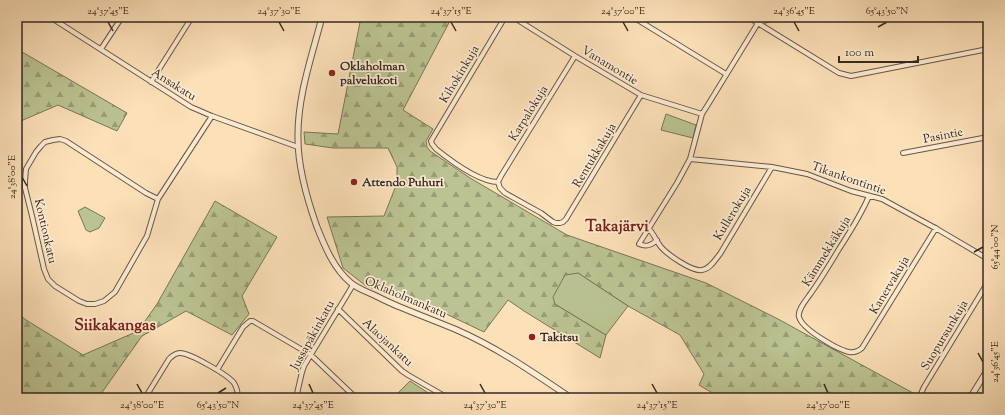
<svg xmlns="http://www.w3.org/2000/svg" width="1005" height="415" viewBox="0 0 1005 415" font-family="'Sorts Mill Goudy',serif">
<style>
.forest{fill:url(#forest-firs);stroke:#78765a}
.green{fill:#bbc392;stroke:#78765a}
.lines{fill:none;stroke-linecap:round;stroke-linejoin:round}
.minor-casing{stroke:#675748;stroke-width:6}
.tertiary-casing{stroke:#675748;stroke-width:7}
.minor{stroke:#fdebd1;stroke-width:4}
.tertiary{stroke:#fdebd1;stroke-width:5}
.ticks{fill:none;stroke:#352923;stroke-width:1.5}
.poi-dot{fill:#8f2418;stroke:#fdebd1;stroke-width:1.5}
.labels{text-anchor:middle;stroke-width:3.5;stroke-linejoin:round;paint-order:stroke}
.street-label{font-size:12px;fill:#352923;stroke:#fdebd1}
.poi-label{font-size:12px;font-weight:bold;fill:#352923;stroke:#fdebd1;text-anchor:start}
.district-label{font-size:16px;font-weight:bold;fill:#7a1f14;stroke:#fdebd1}
.neatline{fill:none;stroke:#352923;stroke-width:1.5}
.ticks-label{font-size:10px;text-anchor:middle;fill:#352923}
</style>
<defs>
<pattern id="forest-firs" width="22" height="20" patternUnits="userSpaceOnUse"><rect width="22" height="20" fill="#bbc392"/><path d="M5 1l3.5 6h-7zM16 11l3.5 6h-7z" fill="#999e77"/></pattern>
</defs>
<rect width="100%" height="100%" fill="#fce0b8"/>
<filter id="stains"><feTurbulence type="fractalNoise" baseFrequency=".005" numOctaves="4"/><feColorMatrix values="0 0 0 0 .2 0 0 0 0 .09 0 0 0 0 .02 0 0 0 .5 -.17"/></filter>
<radialGradient id="worn" r=".72"><stop offset=".6" stop-color="#630" stop-opacity="0"/><stop offset="1" stop-color="#630" stop-opacity=".3"/></radialGradient>
<path class="forest" d="M 361,17 L 452,17 L 403,110 L 433,129 L 426,141 L 427,147 L 430,151 L 470,178 L 567,235 L 706,283 L 778,319 L 913,393 L 914,398 L 721,398 L 699,385 L 704,374 L 680,335 L 628,306 L 578,273 L 555,304 L 606,335 L 600,358 L 524,311 L 508,300 L 484,332 L 440,311 L 366,286 L 343,268 L 327,217 L 384,216 L 397,183 L 397,167 L 388,148 L 333,148 L 305,144 L 304,132 L 338,134 Z
M 17,49 L 127,113 L 117,131 L 58,105 L 23,120 L 17,127 Z
M 215,201 L 277,237 L 242,296 L 249,314 L 232,335 L 186,311 L 142,336 L 98,398 L 17,398 L 17,313 L 26,320 L 83,355 L 138,331 L 157,304 Z"/>
<path class="green" d="M 666,114 L 696,125 L 693,138 L 661,130 Z
M 85,207 L 105,218 L 99,228 L 90,232 L 86,230 L 78,211 Z
M 578,273 L 628,306 L 606,335 L 555,304 L 553,297 L 565,275 Z
M 410,381 L 436,398 L 393,398 Z"/>
<g class="lines">
<g class="minor-casing">
<path id="minor" d="M 50,17 L 191,107 L 212,116 L 298,147
M 513,17 L 575,56 L 641,95 L 702,114
M 633,17 L 726,74
M 748,17 L 839,73 L 851,76 L 988,49
M 101,49 L 122,17
M 151,82 L 192,17
M 903,153 L 988,137
M 690,159 L 772,167 L 807,174 L 851,191 L 882,199 L 937,229 L 988,259
M 498,182 L 500,188 L 505,193 L 541,213 L 553,222 L 556,223 L 560,223 L 563,222 L 566,219 L 641,95
M 498,182 C 479,182 451,161 436,149 L 432,144 L 431,141 L 505,17
M 498,182 L 501,176 L 575,56
M 869,196 C 861,215 850,232 839,249 C 830,264 821,279 811,293 C 807,299 797,310 799,317 C 802,328 825,341 834,346 C 844,351 853,356 862,348 L 936,228
M 158,199 L 146,193 L 66,141 L 60,139 L 53,140 L 45,142 L 41,146 L 36,152 L 26,169 L 25,181 L 25,188 L 32,216 L 44,269 L 48,279 L 55,286 L 79,301 L 87,304 L 95,304 L 104,301 L 115,292 L 147,236 L 158,199 L 212,116
M 649,229 C 654,234 656,241 661,247 C 667,254 692,272 702,270 C 710,269 715,260 720,254 L 772,167
M 657,240 C 651,246 646,247 639,244 L 677,183 L 690,159 L 702,114 L 709,103 L 758,23 L 776,17
M 338,309 L 402,371 L 408,375 L 448,398
M 217,370 L 243,327 L 250,321 L 253,321 L 311,355 L 356,398
M 145,398 L 169,359 C 172,356 175,353 180,353 C 190,353 228,375 234,383 C 237,388 238,393 238,398
M 296,398 L 302,372 L 304,366 L 353,285
M 919,398 L 924,387 L 988,282"/>
</g>
<g class="tertiary-casing">
<path id="tertiary" d="M 322,17 C 312,56 297,97 298,139 C 298,168 307,199 317,227 C 325,247 334,269 351,283 C 358,289 368,292 376,296 C 384,300 392,304 400,307 C 419,315 438,322 457,330 C 498,348 534,373 571,398
M 970,398 L 988,369"/>
</g>
<use href="#minor" class="minor"/>
<use href="#tertiary" class="tertiary"/>
</g>
<path class="ticks" d="M 108,22 L 113,31M 279,22 L 284,31M 451,22 L 456,31M 623,22 L 628,31M 794,22 L 799,31M 878,27 L 887,22M 22,177 L 27,186M 974,252 L 983,247M 978,353 L 983,362M 137,384 L 142,393M 309,384 L 313,393M 480,384 L 485,393M 652,384 L 657,393M 824,384 L 828,393M 218,393 L 226,388"/>
<g class="poi-dot">
<circle cx="332" cy="73" r="4"/>
<circle cx="354" cy="182" r="4"/>
<circle cx="532" cy="337" r="4"/>
</g>
<g class="labels">
<g class="street-label">
<text transform="translate(610 65) rotate(31)" y="4">Vanamontie</text>
<text transform="translate(459 74) rotate(-59)" y="4">Kihokinkuja</text>
<text transform="translate(174 84) rotate(32)" y="4">Ansakatu</text>
<text transform="translate(528 113) rotate(-58)" y="4">Karpalokuja</text>
<text transform="translate(943 135) rotate(-11)" y="4">Pasintie</text>
<text transform="translate(594 155) rotate(-59)" y="4">Rentukkakuja</text>
<text transform="translate(849 178) rotate(19)" y="4">Tikankontintie</text>
<text transform="translate(732 213) rotate(-59)" y="4">Kullerokuja</text>
<text transform="translate(46 231) rotate(77)" y="4">Kontionkatu</text>
<text transform="translate(826 251) rotate(-58)" y="4">Kämmekkäkuja</text>
<text transform="translate(889 285) rotate(-59)" y="4">Kanervakuja</text>
<text transform="translate(406 297) rotate(23)" y="4">Oklaholmankatu</text>
<text transform="translate(312 335) rotate(-61)" y="4">Jussapäkinkatu</text>
<text transform="translate(944 335) rotate(-59)" y="4">Suopursunkuja</text>
<text transform="translate(388 342) rotate(43)" y="4">Alaojankatu</text>
</g>
<g class="poi-label">
<text x="340" y="70">Oklaholman<tspan x="340" dy="14">palvelukoti</tspan></text>
<text x="362" y="186">Attendo Puhuri</text>
<text x="540" y="341">Takitsu</text>
</g>
<g class="district-label">
<text x="617" y="231">Takajärvi</text>
<text x="115" y="330">Siikakangas</text>
</g>
</g>
<rect width="1005" height="415" fill="none" stroke="#fce0b8" stroke-width="44"/>
<path d="M839 56v6h79v-6" fill="none" stroke="#352923" stroke-width="2"/>
<text x="845" y="56" font-size="12" fill="#352923" stroke="#fdebd1" stroke-width="3" paint-order="stroke">100 m</text>
<rect x="22" y="22" width="961" height="371" class="neatline"/>
<g class="ticks-label">
<text x="108" y="14">24°37'45"E</text>
<text x="279" y="14">24°37'30"E</text>
<text x="451" y="14">24°37'15"E</text>
<text x="623" y="14">24°37'00"E</text>
<text x="794" y="14">24°36'45"E</text>
<text x="887" y="14">65°43'50"N</text>
<text transform="translate(11 177) rotate(-90)" y="4">24°38'00"E</text>
<text transform="translate(994 247) rotate(-90)" y="4">65°44'00"N</text>
<text transform="translate(994 362) rotate(-90)" y="4">24°36'45"E</text>
<text x="142" y="408">24°38'00"E</text>
<text x="218" y="408">65°43'50"N</text>
<text x="313" y="408">24°37'45"E</text>
<text x="485" y="408">24°37'30"E</text>
<text x="657" y="408">24°37'15"E</text>
<text x="828" y="408">24°37'00"E</text>
</g>
<rect width="100%" height="100%" filter="url(#stains)"/>
<rect width="100%" height="100%" fill="url(#worn)"/>
</svg>
